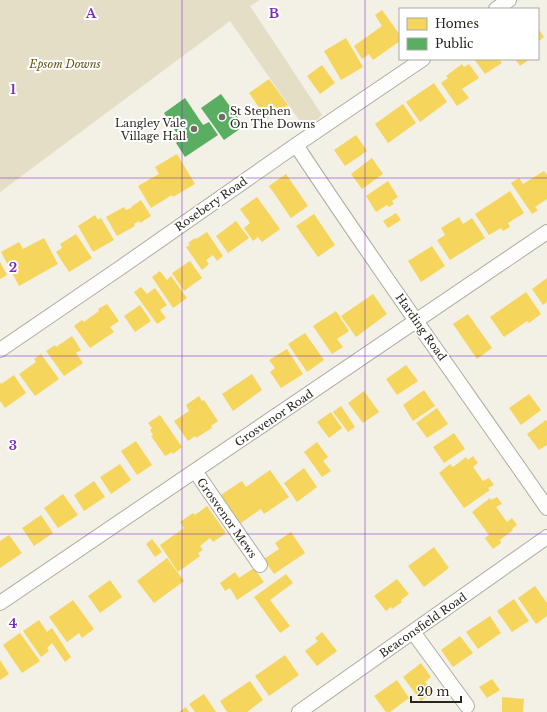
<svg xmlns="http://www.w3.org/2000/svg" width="547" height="712" viewBox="0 0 547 712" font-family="'Libre Baskerville',serif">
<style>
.green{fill:#e4dec6}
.homes{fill:#f6d55c}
.public{fill:#5aae61}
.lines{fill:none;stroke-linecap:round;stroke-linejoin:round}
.street-casing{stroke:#aeaca4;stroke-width:16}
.street{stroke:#fdfdfb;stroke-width:14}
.grid{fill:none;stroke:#7b2cbf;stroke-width:1;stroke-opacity:0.55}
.poi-dot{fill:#6f6d64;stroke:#fff;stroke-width:1.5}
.labels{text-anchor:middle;stroke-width:4;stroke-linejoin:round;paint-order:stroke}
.park-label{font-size:11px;font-style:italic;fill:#645615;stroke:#fff}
.poi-label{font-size:11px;fill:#28261e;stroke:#fff;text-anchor:start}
.street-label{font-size:11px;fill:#28261e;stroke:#fff}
.grid-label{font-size:13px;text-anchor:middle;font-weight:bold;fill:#7b2cbf;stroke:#fff;stroke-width:4;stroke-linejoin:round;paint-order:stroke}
</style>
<rect width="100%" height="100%" fill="#f3f0e5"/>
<path class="green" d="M 0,0 L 260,0 L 250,6 L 322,115 L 306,130 L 230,21 L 0,192 Z"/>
<path class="homes" d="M 382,10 L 400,35 L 400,41 L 373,60 L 369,54 L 362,59 L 354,46 L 382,26 L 375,15 Z
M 538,28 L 544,37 L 538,42 Z
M 346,38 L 363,67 L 341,80 L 324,51 Z
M 474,59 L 499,59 L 502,63 L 485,74 Z
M 515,59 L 530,59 L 520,66 Z
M 462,64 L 464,67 L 469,64 L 479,78 L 462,89 L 469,98 L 457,106 L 441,83 L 448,78 L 446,76 Z
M 322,65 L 335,83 L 320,94 L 307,76 Z
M 269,79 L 288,105 L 267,119 L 249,93 Z
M 434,83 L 447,102 L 420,122 L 406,102 Z
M 403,104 L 416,123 L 388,143 L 375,124 Z
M 356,135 L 367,151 L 345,166 L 334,150 Z
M 177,154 L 195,184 L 173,197 L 172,195 L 151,208 L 138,186 L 159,174 L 155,167 Z
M 372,158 L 383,174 L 362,189 L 351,174 Z
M 544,171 L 547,175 L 547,199 L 535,207 L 538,210 L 532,214 L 511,183 L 519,178 L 523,184 Z
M 286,174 L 308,206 L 291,218 L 269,186 Z
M 388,181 L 398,197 L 392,201 L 394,204 L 389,207 L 387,205 L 376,212 L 366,196 Z
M 510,191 L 524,213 L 508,223 L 510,227 L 503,231 L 501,228 L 489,235 L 475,214 Z
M 257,197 L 280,229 L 262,242 L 258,237 L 253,241 L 244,228 L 250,223 L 240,209 Z
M 141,200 L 151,216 L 140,223 L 139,221 L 134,224 L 135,226 L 117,236 L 106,217 L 124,207 L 126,210 L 131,208 L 131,207 Z
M 396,213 L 401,220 L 388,228 L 383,221 Z
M 314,214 L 335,245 L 318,257 L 296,226 Z
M 95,215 L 98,220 L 101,218 L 114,240 L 93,252 L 78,226 Z
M 459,217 L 463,224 L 472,218 L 485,238 L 450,260 L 437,240 L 445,235 L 441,228 Z
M 236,221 L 249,238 L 228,253 L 216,236 Z
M 207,232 L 223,256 L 217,261 L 213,255 L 206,260 L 209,264 L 202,270 L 186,247 L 190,245 L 188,243 L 195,238 L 196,239 Z
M 76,234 L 92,258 L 69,272 L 56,252 L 62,248 L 60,244 Z
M 44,238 L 58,264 L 19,286 L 1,252 L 19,242 L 23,249 Z
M 432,246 L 445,266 L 421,282 L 408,261 Z
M 190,261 L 202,278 L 184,291 L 172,273 Z
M 0,262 L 7,275 L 0,279 Z
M 160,271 L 167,280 L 171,276 L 187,298 L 173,308 L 152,277 Z
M 547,278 L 547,302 L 543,305 L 532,289 Z
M 141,287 L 147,294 L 155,288 L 167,305 L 160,310 L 166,318 L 157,324 L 134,292 Z
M 526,292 L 541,314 L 529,323 L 527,321 L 504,337 L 490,317 Z
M 373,294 L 387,314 L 356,337 L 341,316 Z
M 107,304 L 119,321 L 110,327 L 114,332 L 90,348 L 74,326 L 82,320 L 84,322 L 89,318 L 99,311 L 98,309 Z
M 140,305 L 151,321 L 135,332 L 124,316 Z
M 336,311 L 349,331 L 337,339 L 343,347 L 332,354 L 313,326 Z
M 468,314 L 492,348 L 477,359 L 453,324 Z
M 305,333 L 324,360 L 307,372 L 288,344 Z
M 72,336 L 81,350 L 76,353 L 83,363 L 64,376 L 46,351 L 55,345 L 56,347 Z
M 287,349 L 303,374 L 281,388 L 270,372 L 275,368 L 269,360 Z
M 41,354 L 59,379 L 35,396 L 19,374 L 36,362 L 34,359 Z
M 406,365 L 418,381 L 397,395 L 386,379 Z
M 252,374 L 262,390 L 233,411 L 222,394 Z
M 14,375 L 26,393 L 5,408 L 0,401 L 0,382 L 1,384 Z
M 424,390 L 435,406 L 413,421 L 403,405 Z
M 364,391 L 379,412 L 363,423 L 348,403 Z
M 529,394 L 541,410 L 521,425 L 509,408 Z
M 199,396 L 202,401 L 204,400 L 218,421 L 211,426 L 212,428 L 196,438 L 195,436 L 188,441 L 174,421 L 189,411 L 186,405 Z
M 341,406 L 355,427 L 348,432 L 333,412 Z
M 437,408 L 448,424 L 427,438 L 416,423 Z
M 331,412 L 342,428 L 329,438 L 317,422 Z
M 160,415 L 182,447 L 173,454 L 172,452 L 165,456 L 151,436 L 153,435 L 150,430 L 152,428 L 148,423 Z
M 546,420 L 547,421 L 547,445 L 539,450 L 527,434 Z
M 454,433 L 465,449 L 444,463 L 433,447 Z
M 136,441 L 152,465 L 137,475 L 121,451 Z
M 317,442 L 328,457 L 323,461 L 331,471 L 322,477 L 304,452 Z
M 473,456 L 478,463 L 473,467 L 483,481 L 489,478 L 494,485 L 488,488 L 490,490 L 464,508 L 439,473 L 450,464 L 453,467 L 466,457 L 468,460 Z
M 120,464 L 131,480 L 111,494 L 100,477 Z
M 304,468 L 317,487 L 297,502 L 284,483 Z
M 270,470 L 289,497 L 264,514 L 261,509 L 235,527 L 216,498 L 242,481 L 246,487 Z
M 94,481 L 105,497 L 84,511 L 74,495 Z
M 63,494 L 78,515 L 58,528 L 44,508 Z
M 497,497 L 502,504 L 496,507 L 507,522 L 512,518 L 517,525 L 512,529 L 513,530 L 500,540 L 501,543 L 493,549 L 485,538 L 489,535 L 472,512 L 490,498 L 491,500 Z
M 207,506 L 226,533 L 213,542 L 210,538 L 200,546 L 203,550 L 198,553 L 200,556 L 178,572 L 160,545 L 184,528 L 180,522 L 193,513 L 195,515 Z
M 41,515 L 53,533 L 34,546 L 22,528 Z
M 291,532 L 305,553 L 274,574 L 264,559 L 279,549 L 275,543 Z
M 9,535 L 22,553 L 0,568 L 0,541 Z
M 152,539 L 162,552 L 155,557 L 146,544 Z
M 434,547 L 449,568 L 424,587 L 408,566 Z
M 167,558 L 184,581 L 154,603 L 137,581 Z
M 254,568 L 264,582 L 237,600 L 230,588 L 225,591 L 220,583 L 235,572 L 239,578 Z
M 286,574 L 293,583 L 270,600 L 290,626 L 280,633 L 254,597 Z
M 397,579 L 409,594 L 401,600 L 402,602 L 392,609 L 391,607 L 386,611 L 374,596 Z
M 110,580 L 122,597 L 100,613 L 88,596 Z
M 535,586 L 547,603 L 547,616 L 536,624 L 518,598 Z
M 514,599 L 529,621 L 512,632 L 497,611 Z
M 73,600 L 94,629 L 82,638 L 79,633 L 67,642 L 49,617 Z
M 490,616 L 501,633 L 478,649 L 466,632 Z
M 39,620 L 47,632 L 52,628 L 71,657 L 65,662 L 52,643 L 47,648 L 49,651 L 41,657 L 23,631 Z
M 322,632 L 337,651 L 317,666 L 305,651 L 318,641 L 315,638 Z
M 20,633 L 40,661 L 22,673 L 3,645 Z
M 460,636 L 473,653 L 453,667 L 441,650 Z
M 285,655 L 299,675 L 269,696 L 255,676 Z
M 0,660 L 9,674 L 0,680 Z
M 421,663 L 431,677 L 425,682 L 432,692 L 421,701 L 403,677 Z
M 492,679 L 500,690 L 487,698 L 479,687 Z
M 397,680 L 409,698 L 390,712 L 386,712 L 374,696 Z
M 250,681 L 263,700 L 247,712 L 227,712 L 220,701 Z
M 204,694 L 216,712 L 195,712 L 189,704 Z
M 502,697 L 524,699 L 523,712 L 502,712 Z
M 186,707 L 189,712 L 179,712 Z"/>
<path class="public" d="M 221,94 L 244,126 L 224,140 L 201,108 Z
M 185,98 L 203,125 L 209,122 L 218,135 L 185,157 L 176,143 L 177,143 L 172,135 L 176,132 L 164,113 Z"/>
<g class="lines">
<g class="street-casing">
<path id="street" d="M 496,9 L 509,0
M 296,145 C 377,268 463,387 547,508
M 0,350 L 120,268 L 296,145 L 423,59
M 195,471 L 260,565
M 0,603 L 547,232
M 413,632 L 467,706
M 299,712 L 547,537"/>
</g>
<use href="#street" class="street"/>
</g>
<path class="grid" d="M 182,0 L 182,712M 365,0 L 365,712M 0,178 L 547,178M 0,356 L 547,356M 0,534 L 547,534"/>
<g class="poi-dot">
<circle cx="222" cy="117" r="4"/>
<circle cx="194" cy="129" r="4"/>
</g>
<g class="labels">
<g class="park-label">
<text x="65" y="68">Epsom Downs</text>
</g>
<g class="poi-label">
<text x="230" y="115">St Stephen<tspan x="230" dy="13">On The Downs</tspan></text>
<text x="186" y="127" text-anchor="end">Langley Vale<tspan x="186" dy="13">Village Hall</tspan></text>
</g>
<g class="street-label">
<text transform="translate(211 204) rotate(-35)" y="4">Rosebery Road</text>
<text transform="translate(421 327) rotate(55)" y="4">Harding Road</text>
<text transform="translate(274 418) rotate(-34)" y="4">Grosvenor Road</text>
<text transform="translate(227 518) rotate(55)" y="4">Grosvenor Mews</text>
<text transform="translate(423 625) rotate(-35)" y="4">Beaconsfield Road</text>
</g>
</g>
<g class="grid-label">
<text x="91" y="18">A</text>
<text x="274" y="18">B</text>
<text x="13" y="94">1</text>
<text x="13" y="272">2</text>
<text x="13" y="450">3</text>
<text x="13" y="628">4</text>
</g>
<rect x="399" y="8" width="140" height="52" fill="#ffffff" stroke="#a9a8a5"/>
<rect x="407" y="18" width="20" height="12" fill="#f6d55c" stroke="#a9a8a5"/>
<text x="435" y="28" font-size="12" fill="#28261e">Homes</text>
<rect x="407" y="38" width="20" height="12" fill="#5aae61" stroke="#a9a8a5"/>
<text x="435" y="48" font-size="12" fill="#28261e">Public</text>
<path d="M411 696v6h50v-6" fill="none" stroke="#28261e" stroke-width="2"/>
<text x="417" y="696" font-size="12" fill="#28261e" stroke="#ffffff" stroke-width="3" paint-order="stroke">20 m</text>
</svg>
